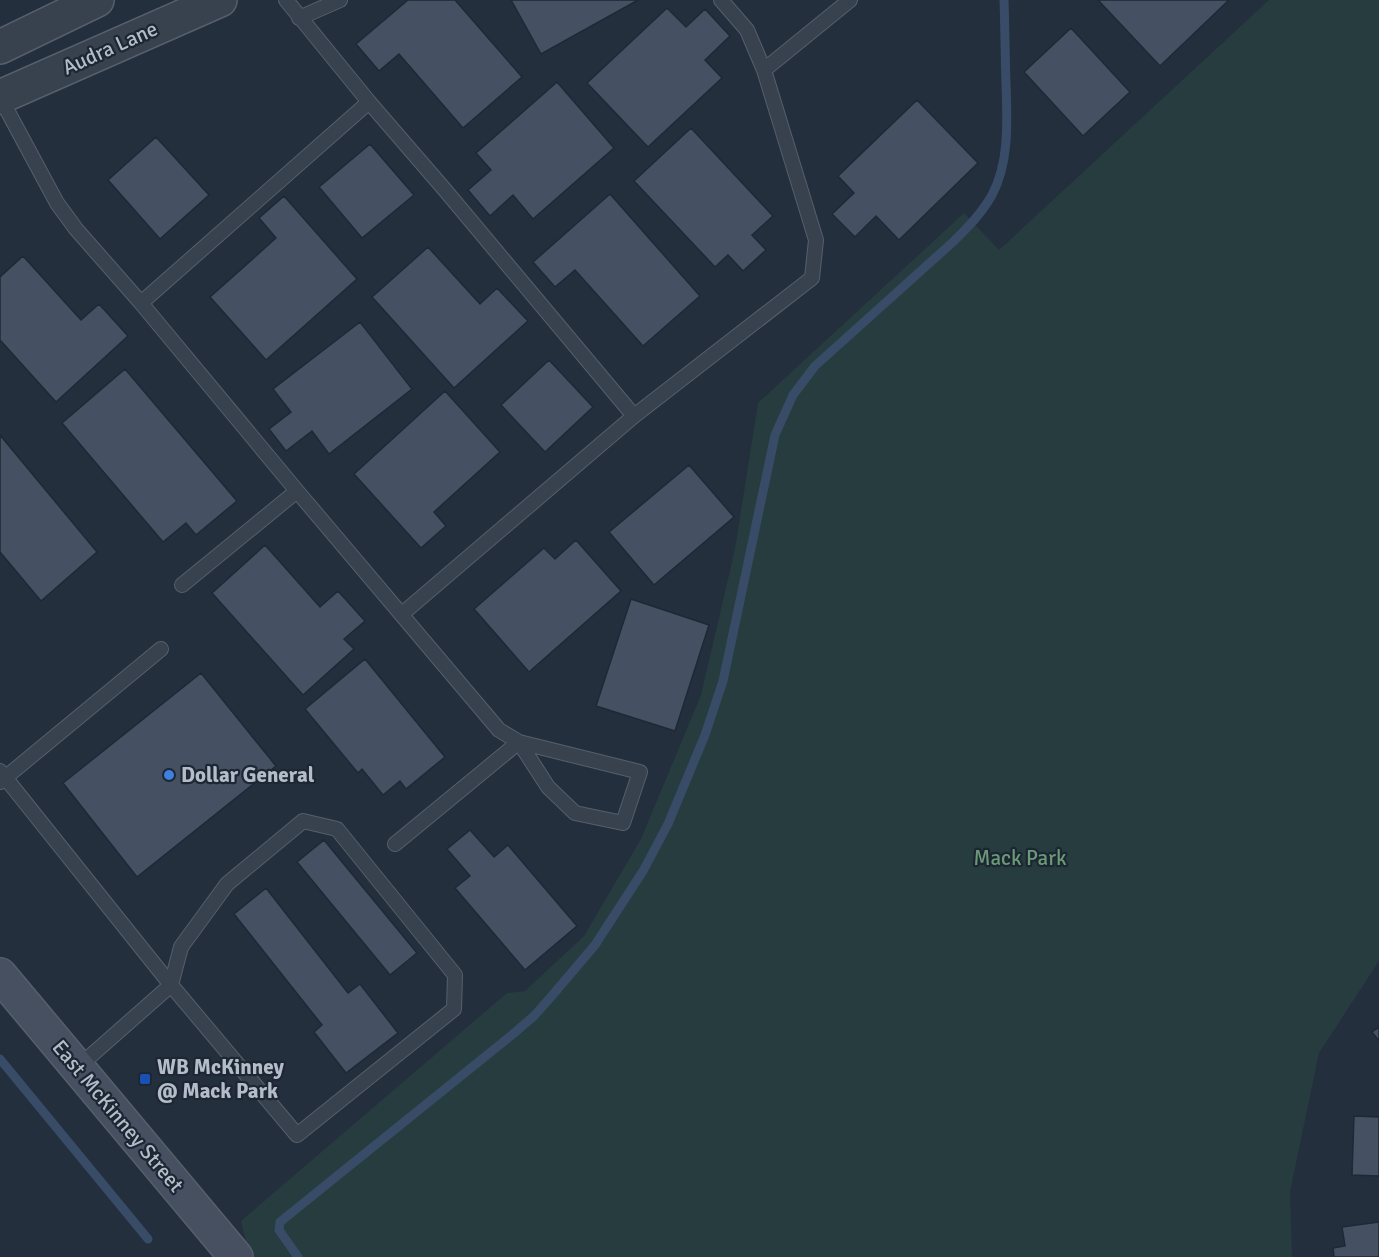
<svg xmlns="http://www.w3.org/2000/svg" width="1379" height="1257" viewBox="0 0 1379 1257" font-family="Signika,sans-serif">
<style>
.green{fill:#263c3f}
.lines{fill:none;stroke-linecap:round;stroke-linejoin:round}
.stream{stroke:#394c67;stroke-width:9}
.building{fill:#455162;stroke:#1f2835;stroke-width:1.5}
.service-casing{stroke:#565f6c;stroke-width:16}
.tertiary-casing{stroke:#565f6c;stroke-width:36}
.secondary-casing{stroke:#565f6c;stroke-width:36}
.service{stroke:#38414e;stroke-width:14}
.tertiary{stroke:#38414e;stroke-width:33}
.secondary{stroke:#465061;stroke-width:33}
.shop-dot{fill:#3f7fe0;stroke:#1d2633;stroke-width:2}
.transit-dot{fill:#1a4fb4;stroke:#1d2633;stroke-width:2}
.labels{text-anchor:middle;stroke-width:4.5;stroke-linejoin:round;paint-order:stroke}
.street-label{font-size:21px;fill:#b4bcc9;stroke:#1d2633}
.poi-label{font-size:21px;font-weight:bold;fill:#b4bcc9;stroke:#1d2633;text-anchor:start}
.park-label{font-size:21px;fill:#6b9a76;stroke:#1d2633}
</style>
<rect width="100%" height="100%" fill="#242f3e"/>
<path class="green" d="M 1269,0 L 1379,0 L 1379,961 L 1319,1053 L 1290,1192 L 1292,1257 L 250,1257 L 241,1221 L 507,993 L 525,991 L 584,936 L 641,839 L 701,695 L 735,549 L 758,403 L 964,213 L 999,250 Z"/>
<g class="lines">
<path class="stream" d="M 0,1059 L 148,1239
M 298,1257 L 279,1230 L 280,1222 L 513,1034 L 534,1016 L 550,998 L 595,945 L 643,871 L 668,824 L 705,735 L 723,681 L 775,435 L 793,395 L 815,366 L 954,241 C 968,227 982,213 992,195 C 1010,161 1007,120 1006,83 C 1005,55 1005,28 1004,0"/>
</g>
<path class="building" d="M 408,0 L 455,0 L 522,77 L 463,128 L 399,54 L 379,71 L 356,44 Z
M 511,0 L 638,0 L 541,54 Z
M 1098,0 L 1229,0 L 1160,66 Z
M 667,8 L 686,27 L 705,9 L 730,36 L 705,60 L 722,78 L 648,147 L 587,83 Z
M 1071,28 L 1130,92 L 1083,136 L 1024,72 Z
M 557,82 L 614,148 L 533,219 L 513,195 L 490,216 L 468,190 L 491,170 L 476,153 Z
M 917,100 L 978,163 L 899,240 L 876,216 L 855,237 L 832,214 L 854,193 L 838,176 Z
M 691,128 L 773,216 L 752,235 L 766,250 L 743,271 L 728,255 L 715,267 L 634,181 Z
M 156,137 L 209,195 L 160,239 L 108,180 Z
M 370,144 L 414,195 L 362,238 L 319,187 Z
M 610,194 L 700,296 L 643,346 L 575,270 L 555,287 L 533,262 Z
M 284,196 L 357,279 L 266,360 L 210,297 L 276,238 L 259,218 Z
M 428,247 L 480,304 L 497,288 L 528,321 L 454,388 L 372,297 Z
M 23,256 L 81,320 L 99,304 L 128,336 L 56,402 L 0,340 L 0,277 Z
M 360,322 L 412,389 L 329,454 L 312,431 L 286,451 L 269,429 L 291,412 L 273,389 Z
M 549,360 L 593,407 L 545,452 L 501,405 Z
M 125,369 L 237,501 L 196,535 L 186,523 L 163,542 L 62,423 Z
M 445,391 L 500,452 L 434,512 L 446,526 L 421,548 L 354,474 Z
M 0,435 L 97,552 L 41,601 L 0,552 Z
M 689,465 L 734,517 L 654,585 L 609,532 Z
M 576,540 L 621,591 L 529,672 L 474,609 L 544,548 L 555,559 Z
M 265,545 L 320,607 L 338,591 L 365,621 L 344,639 L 354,649 L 303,695 L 212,593 Z
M 631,599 L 709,625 L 675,731 L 596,706 Z
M 365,659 L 445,757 L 406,789 L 400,781 L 383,795 L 362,769 L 358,773 L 305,709 Z
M 201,673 L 276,766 L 137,877 L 63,783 Z
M 470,830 L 494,857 L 508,845 L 577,926 L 525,970 L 455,888 L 470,876 L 447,849 Z
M 324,840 L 417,953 L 390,975 L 297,862 Z
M 266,888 L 348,993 L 360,984 L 398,1033 L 346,1073 L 314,1032 L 322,1025 L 234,914 Z
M 1379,1027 L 1379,1041 L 1372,1032 Z
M 1354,1116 L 1379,1117 L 1379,1176 L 1352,1175 Z
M 1379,1222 L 1379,1257 L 1334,1257 L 1333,1248 L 1345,1246 L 1342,1227 Z"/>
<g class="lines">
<g class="service-casing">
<path id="service" d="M 286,0 L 369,102 L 445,190 L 634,416
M 299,18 L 340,0
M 764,70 L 850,0
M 0,97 L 57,203 L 76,229 L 141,303 L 297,491 L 499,730 L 519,742 L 640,772 L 623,823 L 575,813 L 548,787 L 519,742 L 395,844
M 141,303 L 369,102
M 182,585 L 297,491
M 402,614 L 634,416 L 812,278 L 816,240 L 764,70 L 747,30 L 721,0
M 0,771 L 171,985 L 297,1135 L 454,1009 L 455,975 L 337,829 L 303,821 L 227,884 L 181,947 L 171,985 L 78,1067
M 0,782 L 161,649"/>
</g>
<g class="tertiary-casing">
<path id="tertiary" d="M 0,47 L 97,0
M 0,97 L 220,0"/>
</g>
<g class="secondary-casing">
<path id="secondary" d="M 0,975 L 236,1257"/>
</g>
<use href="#service" class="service"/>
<use href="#tertiary" class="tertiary"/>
<use href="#secondary" class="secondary"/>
</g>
<circle class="shop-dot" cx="169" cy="775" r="6"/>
<rect class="transit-dot" x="139" y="1073" width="12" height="12" rx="3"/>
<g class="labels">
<g class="street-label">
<text transform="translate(110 48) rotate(-24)" y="7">Audra Lane</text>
<text transform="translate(118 1116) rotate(50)" y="7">East McKinney Street</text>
</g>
<g class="poi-label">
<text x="181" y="782">Dollar General</text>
<text x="157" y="1074">WB McKinney<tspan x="157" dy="24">@ Mack Park</tspan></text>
</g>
<g class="park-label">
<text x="1020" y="865">Mack Park</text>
</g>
</g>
</svg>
